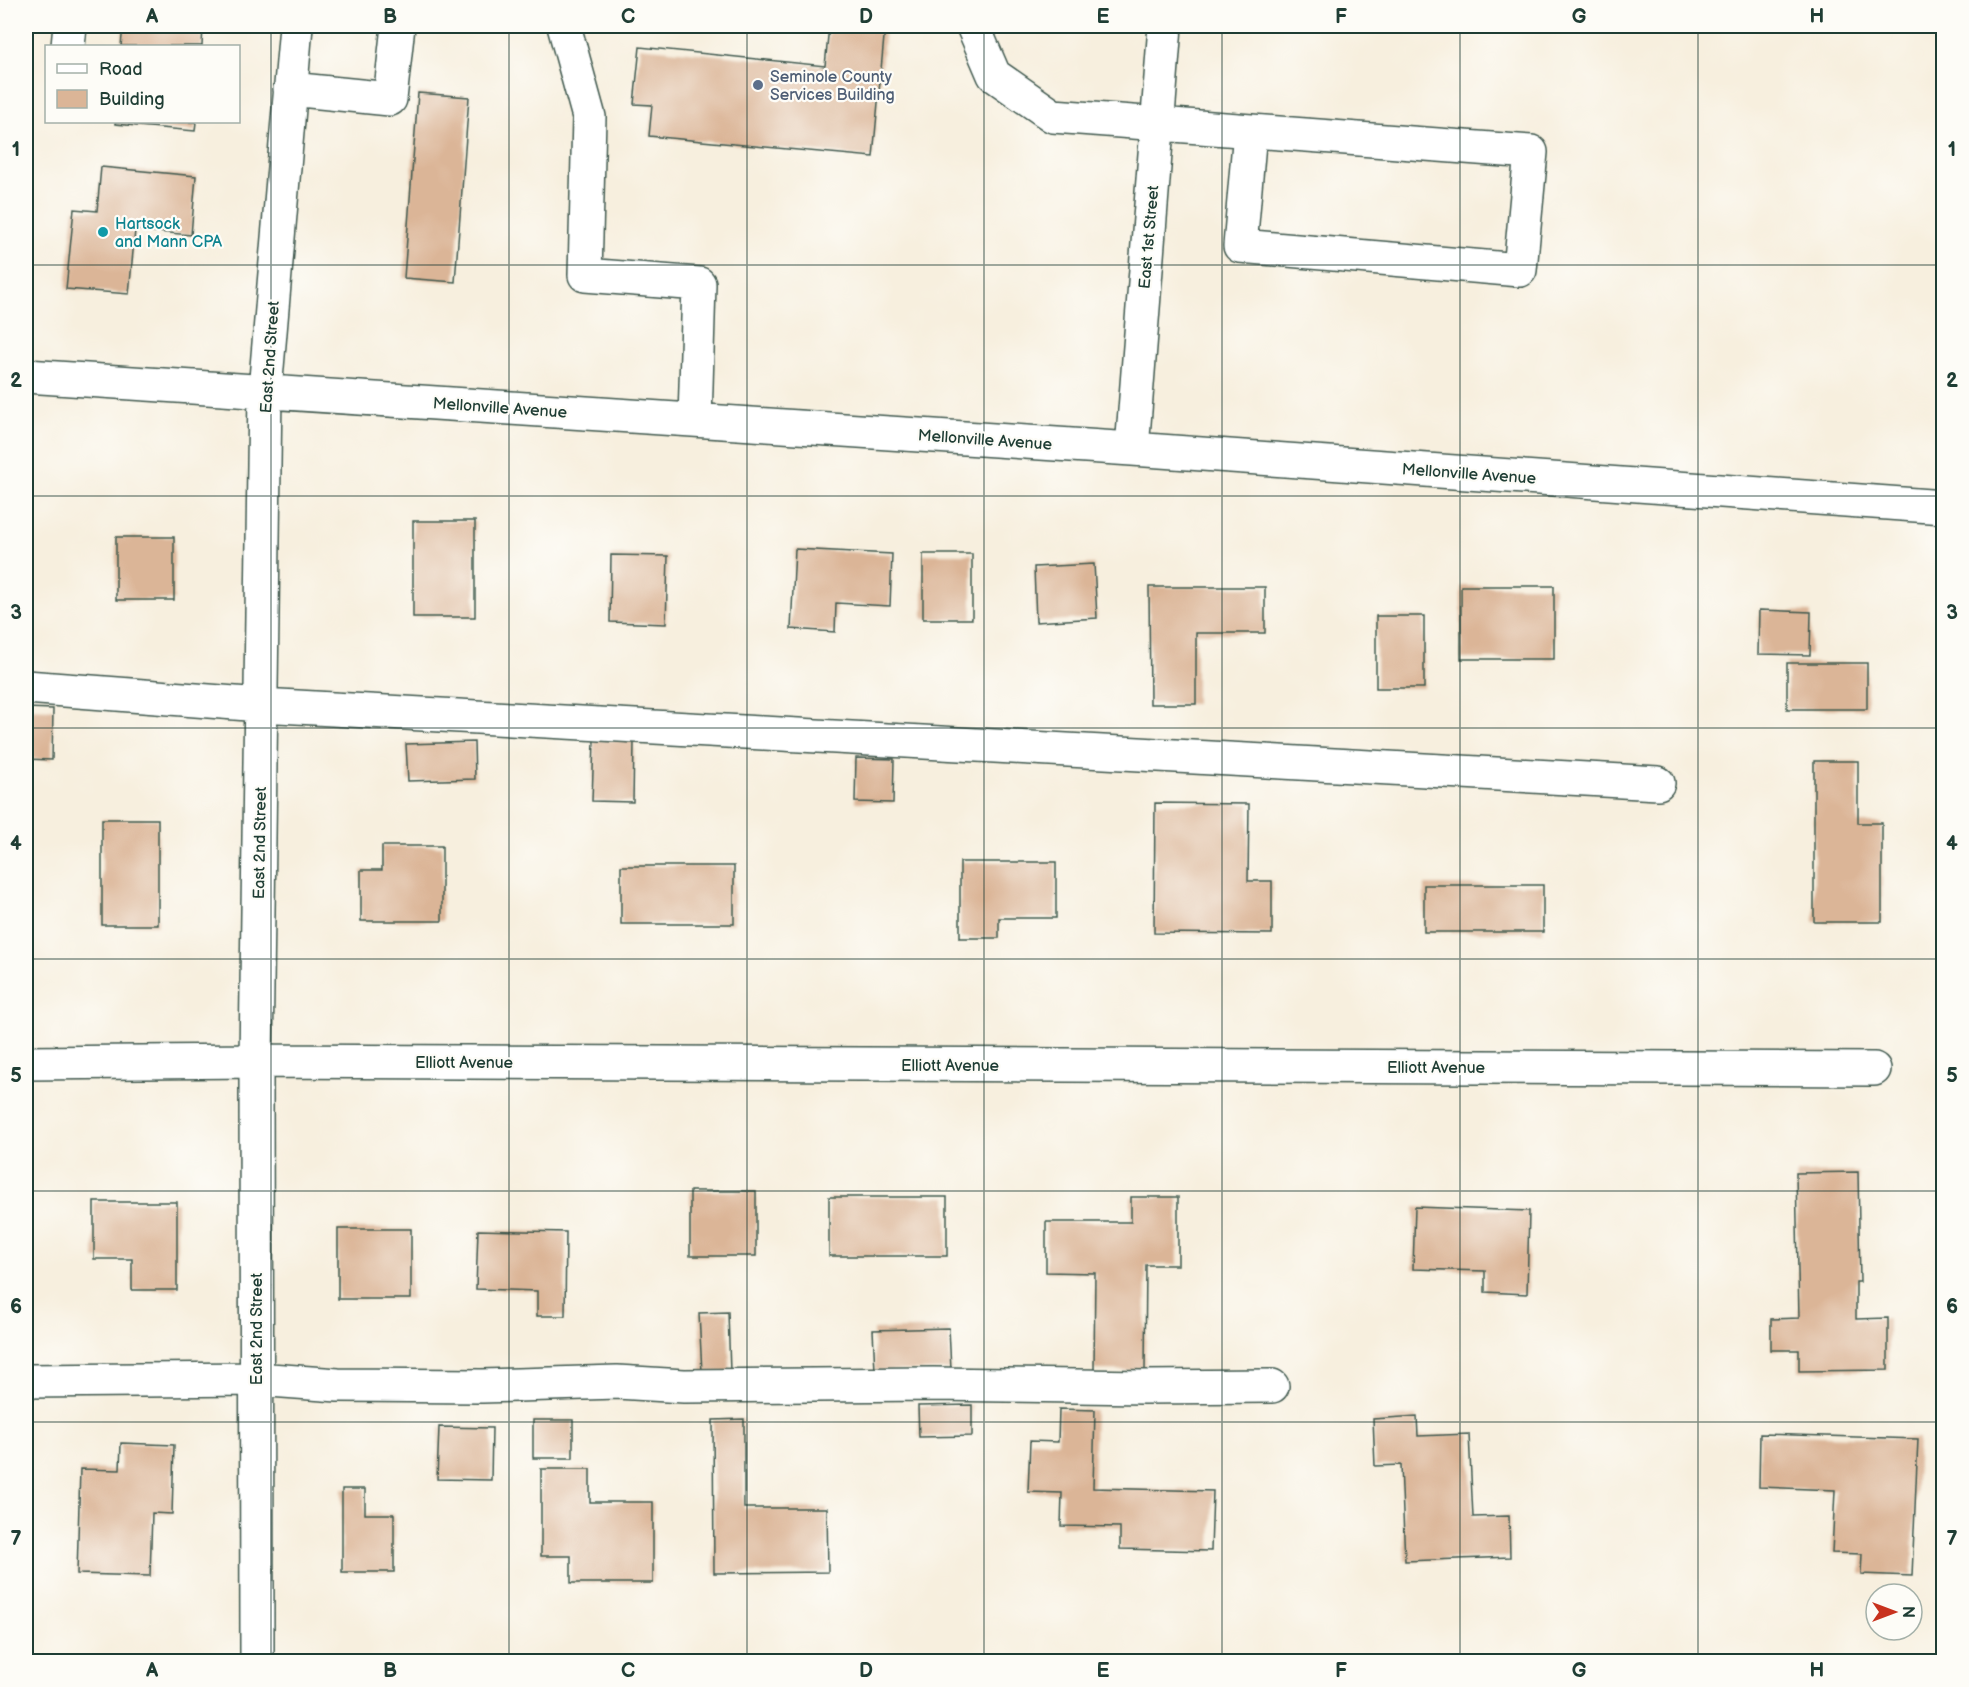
<svg xmlns="http://www.w3.org/2000/svg" width="1969" height="1687" viewBox="0 0 1969 1687" font-family="'Balsamiq Sans',sans-serif">
<style>
.building{fill:#dbb597}
.lines{fill:none;stroke-linecap:round;stroke-linejoin:round}
.minor-casing{stroke:#3f584e;stroke-width:36}
.minor{stroke:#fff;stroke-width:33}
.grid{fill:none;stroke:#1f3d34;stroke-width:1.5;stroke-opacity:0.55}
.service-dot{fill:#5c6f8a;stroke:#fdfcf7;stroke-width:2}
.culture-dot{fill:#0f9aa8;stroke:#fdfcf7;stroke-width:2}
.labels{text-anchor:middle;stroke-width:4.5;stroke-linejoin:round;paint-order:stroke}
.service-label{font-size:16px;fill:#4e5e75;stroke:#fdfcf7;text-anchor:start}
.culture-label{font-size:16px;fill:#0d838f;stroke:#fdfcf7;text-anchor:start}
.street-label{font-size:16px;fill:#1f3d34;stroke:#fdfcf7}
.neatline{fill:none;stroke:#1f3d34;stroke-width:2}
.grid-label{font-size:20px;text-anchor:middle;font-weight:bold;fill:#1f3d34}
</style>
<rect width="100%" height="100%" fill="#fdfcf7"/>
<filter id="ink" filterUnits="userSpaceOnUse"><feTurbulence type="fractalNoise" baseFrequency=".0167" numOctaves="2"/><feDisplacementMap in="SourceGraphic" scale="12" xChannelSelector="R" yChannelSelector="G"/><feConvolveMatrix kernelMatrix="1 2 1 2 8 2 1 2 1" color-interpolation-filters="sRGB"/></filter>
<filter id="wash" filterUnits="userSpaceOnUse"><feTurbulence type="fractalNoise" baseFrequency=".008" numOctaves="4" result="noise"/><feDisplacementMap in="SourceGraphic" scale="24" xChannelSelector="R" yChannelSelector="G"/><feGaussianBlur stdDeviation="1.35" result="paint"/><feColorMatrix in="noise" values="0 0 0 0 0 0 0 0 0 0 0 0 0 0 0 0 0 1.4 0 .05"/><feComposite in="paint" operator="in"/></filter>
<g filter="url(#wash)">
<rect width="100%" height="100%" fill="#f7efde"/>
<g id="blocks">
<path class="building" d="M 123,26 L 203,26 L 202,46 L 121,46 Z
M 829,26 L 885,26 L 873,157 L 649,136 L 652,105 L 634,104 L 640,47 L 825,66 Z
M 418,93 L 469,97 L 455,282 L 404,278 Z
M 115,122 L 196,122 L 195,131 L 115,124 Z
M 101,167 L 196,176 L 191,235 L 135,230 L 129,294 L 66,289 L 74,209 L 97,211 Z
M 413,521 L 475,521 L 475,617 L 413,617 Z
M 116,537 L 174,537 L 174,600 L 116,600 Z
M 795,549 L 892,554 L 890,606 L 836,603 L 835,632 L 791,629 Z
M 923,554 L 972,554 L 972,619 L 923,619 Z
M 611,555 L 668,556 L 666,624 L 610,622 Z
M 1094,564 L 1097,618 L 1036,622 L 1034,567 Z
M 1461,586 L 1554,586 L 1554,659 L 1461,659 Z
M 1149,587 L 1265,587 L 1265,633 L 1196,633 L 1196,704 L 1150,704 Z
M 1759,610 L 1811,612 L 1810,655 L 1758,654 Z
M 1376,616 L 1424,616 L 1424,688 L 1376,688 Z
M 1787,663 L 1867,663 L 1867,709 L 1787,709 Z
M 26,708 L 53,709 L 52,760 L 26,759 Z
M 594,740 L 634,741 L 633,802 L 592,801 Z
M 474,742 L 475,779 L 408,781 L 406,744 Z
M 856,758 L 894,759 L 893,803 L 855,802 Z
M 1814,761 L 1858,761 L 1858,823 L 1882,823 L 1882,922 L 1814,922 Z
M 1155,803 L 1249,804 L 1248,881 L 1272,881 L 1272,934 L 1154,933 Z
M 102,819 L 158,819 L 158,925 L 102,925 Z
M 382,846 L 442,846 L 442,921 L 361,921 L 361,870 L 382,870 Z
M 960,862 L 1056,862 L 1056,918 L 999,918 L 999,938 L 960,938 Z
M 621,866 L 734,866 L 734,924 L 621,924 Z
M 1424,885 L 1543,885 L 1543,932 L 1424,932 Z
M 1858,1172 L 1860,1282 L 1856,1282 L 1856,1319 L 1888,1318 L 1888,1370 L 1799,1371 L 1799,1350 L 1771,1350 L 1771,1319 L 1799,1318 L 1796,1173 Z
M 690,1191 L 756,1191 L 756,1256 L 690,1256 Z
M 829,1197 L 947,1197 L 947,1256 L 829,1256 Z
M 1131,1197 L 1178,1197 L 1178,1265 L 1146,1265 L 1145,1371 L 1094,1370 L 1095,1273 L 1046,1272 L 1046,1222 L 1131,1222 Z
M 94,1202 L 177,1202 L 177,1290 L 132,1290 L 132,1259 L 94,1259 Z
M 1415,1207 L 1529,1211 L 1527,1294 L 1485,1292 L 1485,1271 L 1413,1269 Z
M 338,1229 L 411,1229 L 411,1299 L 338,1299 Z
M 478,1230 L 566,1232 L 565,1316 L 537,1316 L 537,1291 L 476,1289 Z
M 728,1312 L 730,1372 L 702,1373 L 699,1313 Z
M 949,1328 L 951,1370 L 875,1371 L 873,1330 Z
M 972,1405 L 972,1436 L 919,1437 L 918,1406 Z
M 1059,1409 L 1095,1410 L 1093,1488 L 1213,1491 L 1211,1551 L 1120,1549 L 1120,1527 L 1061,1526 L 1062,1493 L 1028,1492 L 1030,1441 L 1058,1442 Z
M 1417,1416 L 1418,1436 L 1469,1434 L 1473,1517 L 1509,1516 L 1510,1557 L 1405,1561 L 1401,1465 L 1375,1466 L 1373,1419 Z
M 744,1419 L 744,1508 L 827,1508 L 828,1572 L 714,1573 L 713,1420 Z
M 533,1420 L 573,1420 L 573,1458 L 533,1458 Z
M 439,1427 L 492,1428 L 491,1480 L 437,1479 Z
M 1760,1434 L 1918,1439 L 1912,1576 L 1861,1574 L 1862,1554 L 1832,1553 L 1835,1490 L 1759,1487 Z
M 121,1443 L 174,1445 L 172,1514 L 152,1513 L 150,1576 L 77,1574 L 80,1469 L 120,1470 Z
M 541,1469 L 590,1469 L 590,1502 L 653,1502 L 653,1583 L 571,1583 L 571,1556 L 541,1556 Z
M 342,1489 L 365,1489 L 365,1514 L 394,1514 L 394,1572 L 342,1572 Z"/>
</g>
</g>
<g filter="url(#ink)">
<use href="#blocks" fill-opacity="0" stroke="#3f584e" stroke-width="1.5"/>
<g class="lines">
<g class="minor-casing">
<path id="minor" d="M 564,26 L 589,117 L 585,275 L 699,284 L 695,420
M 973,26 L 994,75 L 1053,116 L 1531,152 L 1520,270 L 1240,246 L 1250,131
M 68,46 L 70,26
M 290,89 L 390,99 L 398,26
M 26,376 L 1132,449 L 1944,507
M 1132,449 L 1165,26
M 26,687 L 261,705 L 1658,783
M 26,1063 L 256,1061 L 1874,1069
M 26,1381 L 256,1379 L 338,1385 L 482,1386 L 617,1382 L 684,1386 L 933,1384 L 1144,1387 L 1272,1386
M 257,1662 L 256,1061 L 265,391 L 296,26"/>
</g>
<use href="#minor" class="minor"/>
</g>
</g>
<path class="grid" d="M 271,26 L 271,1662M 509,26 L 509,1662M 747,26 L 747,1662M 984,26 L 984,1662M 1222,26 L 1222,1662M 1460,26 L 1460,1662M 1698,26 L 1698,1662M 26,265 L 1944,265M 26,496 L 1944,496M 26,728 L 1944,728M 26,959 L 1944,959M 26,1191 L 1944,1191M 26,1422 L 1944,1422"/>
<circle class="service-dot" cx="758" cy="85" r="6"/>
<circle class="culture-dot" cx="103" cy="232" r="6"/>
<g class="labels">
<g class="service-label">
<text x="770" y="82">Seminole County<tspan x="770" dy="18">Services Building</tspan></text>
</g>
<g class="culture-label">
<text x="115" y="229">Hartsock<tspan x="115" dy="18">and Mann CPA</tspan></text>
</g>
<g class="street-label">
<text transform="translate(1148 237) rotate(-85)" y="6">East 1st Street</text>
<text transform="translate(269 357) rotate(-86)" y="6">East 2nd Street</text>
<text transform="translate(500 407) rotate(4)" y="6">Mellonville Avenue</text>
<text transform="translate(985 439) rotate(4)" y="6">Mellonville Avenue</text>
<text transform="translate(1469 473) rotate(4)" y="6">Mellonville Avenue</text>
<text transform="translate(259 843) rotate(-89)" y="6">East 2nd Street</text>
<text x="464" y="1068">Elliott Avenue</text>
<text x="950" y="1071">Elliott Avenue</text>
<text x="1436" y="1073">Elliott Avenue</text>
<text transform="translate(256 1329) rotate(-90)" y="6">East 2nd Street</text>
</g>
</g>
<rect width="1969" height="1687" fill="none" stroke="#fdfcf7" stroke-width="66"/>
<rect x="45" y="45" width="195" height="78" fill="#fdfcf7" stroke="#a4b0a9" stroke-width="1.5"/>
<rect x="57" y="64" width="30" height="9" fill="#ffffff" stroke="#a4b0a9" stroke-width="1.5"/>
<text x="99" y="75" font-size="18" fill="#1f3d34">Road</text>
<rect x="57" y="90" width="30" height="18" fill="#dbb597" stroke="#a4b0a9" stroke-width="1.5"/>
<text x="99" y="105" font-size="18" fill="#1f3d34">Building</text>
<g transform="translate(1894 1612) rotate(90)"><circle r="28" fill="#fdfcf7" stroke="#a4b0a9" stroke-width="1.5"/>
<path d="M0-4.5L10 22L0 15L-10 22Z" fill="#c8321e"/>
<text y="-9" font-size="16" font-weight="bold" text-anchor="middle" fill="#1f3d34">N</text>
</g>
<rect x="33" y="33" width="1903" height="1621" class="neatline"/>
<g class="grid-label">
<text x="152" y="23">A</text>
<text x="390" y="23">B</text>
<text x="628" y="23">C</text>
<text x="866" y="23">D</text>
<text x="1103" y="23">E</text>
<text x="1341" y="23">F</text>
<text x="1579" y="23">G</text>
<text x="1817" y="23">H</text>
<text x="16" y="156">1</text>
<text x="1952" y="156">1</text>
<text x="16" y="387">2</text>
<text x="1952" y="387">2</text>
<text x="16" y="619">3</text>
<text x="1952" y="619">3</text>
<text x="16" y="850">4</text>
<text x="1952" y="850">4</text>
<text x="16" y="1082">5</text>
<text x="1952" y="1082">5</text>
<text x="16" y="1313">6</text>
<text x="1952" y="1313">6</text>
<text x="16" y="1545">7</text>
<text x="1952" y="1545">7</text>
<text x="152" y="1677">A</text>
<text x="390" y="1677">B</text>
<text x="628" y="1677">C</text>
<text x="866" y="1677">D</text>
<text x="1103" y="1677">E</text>
<text x="1341" y="1677">F</text>
<text x="1579" y="1677">G</text>
<text x="1817" y="1677">H</text>
</g>
</svg>
